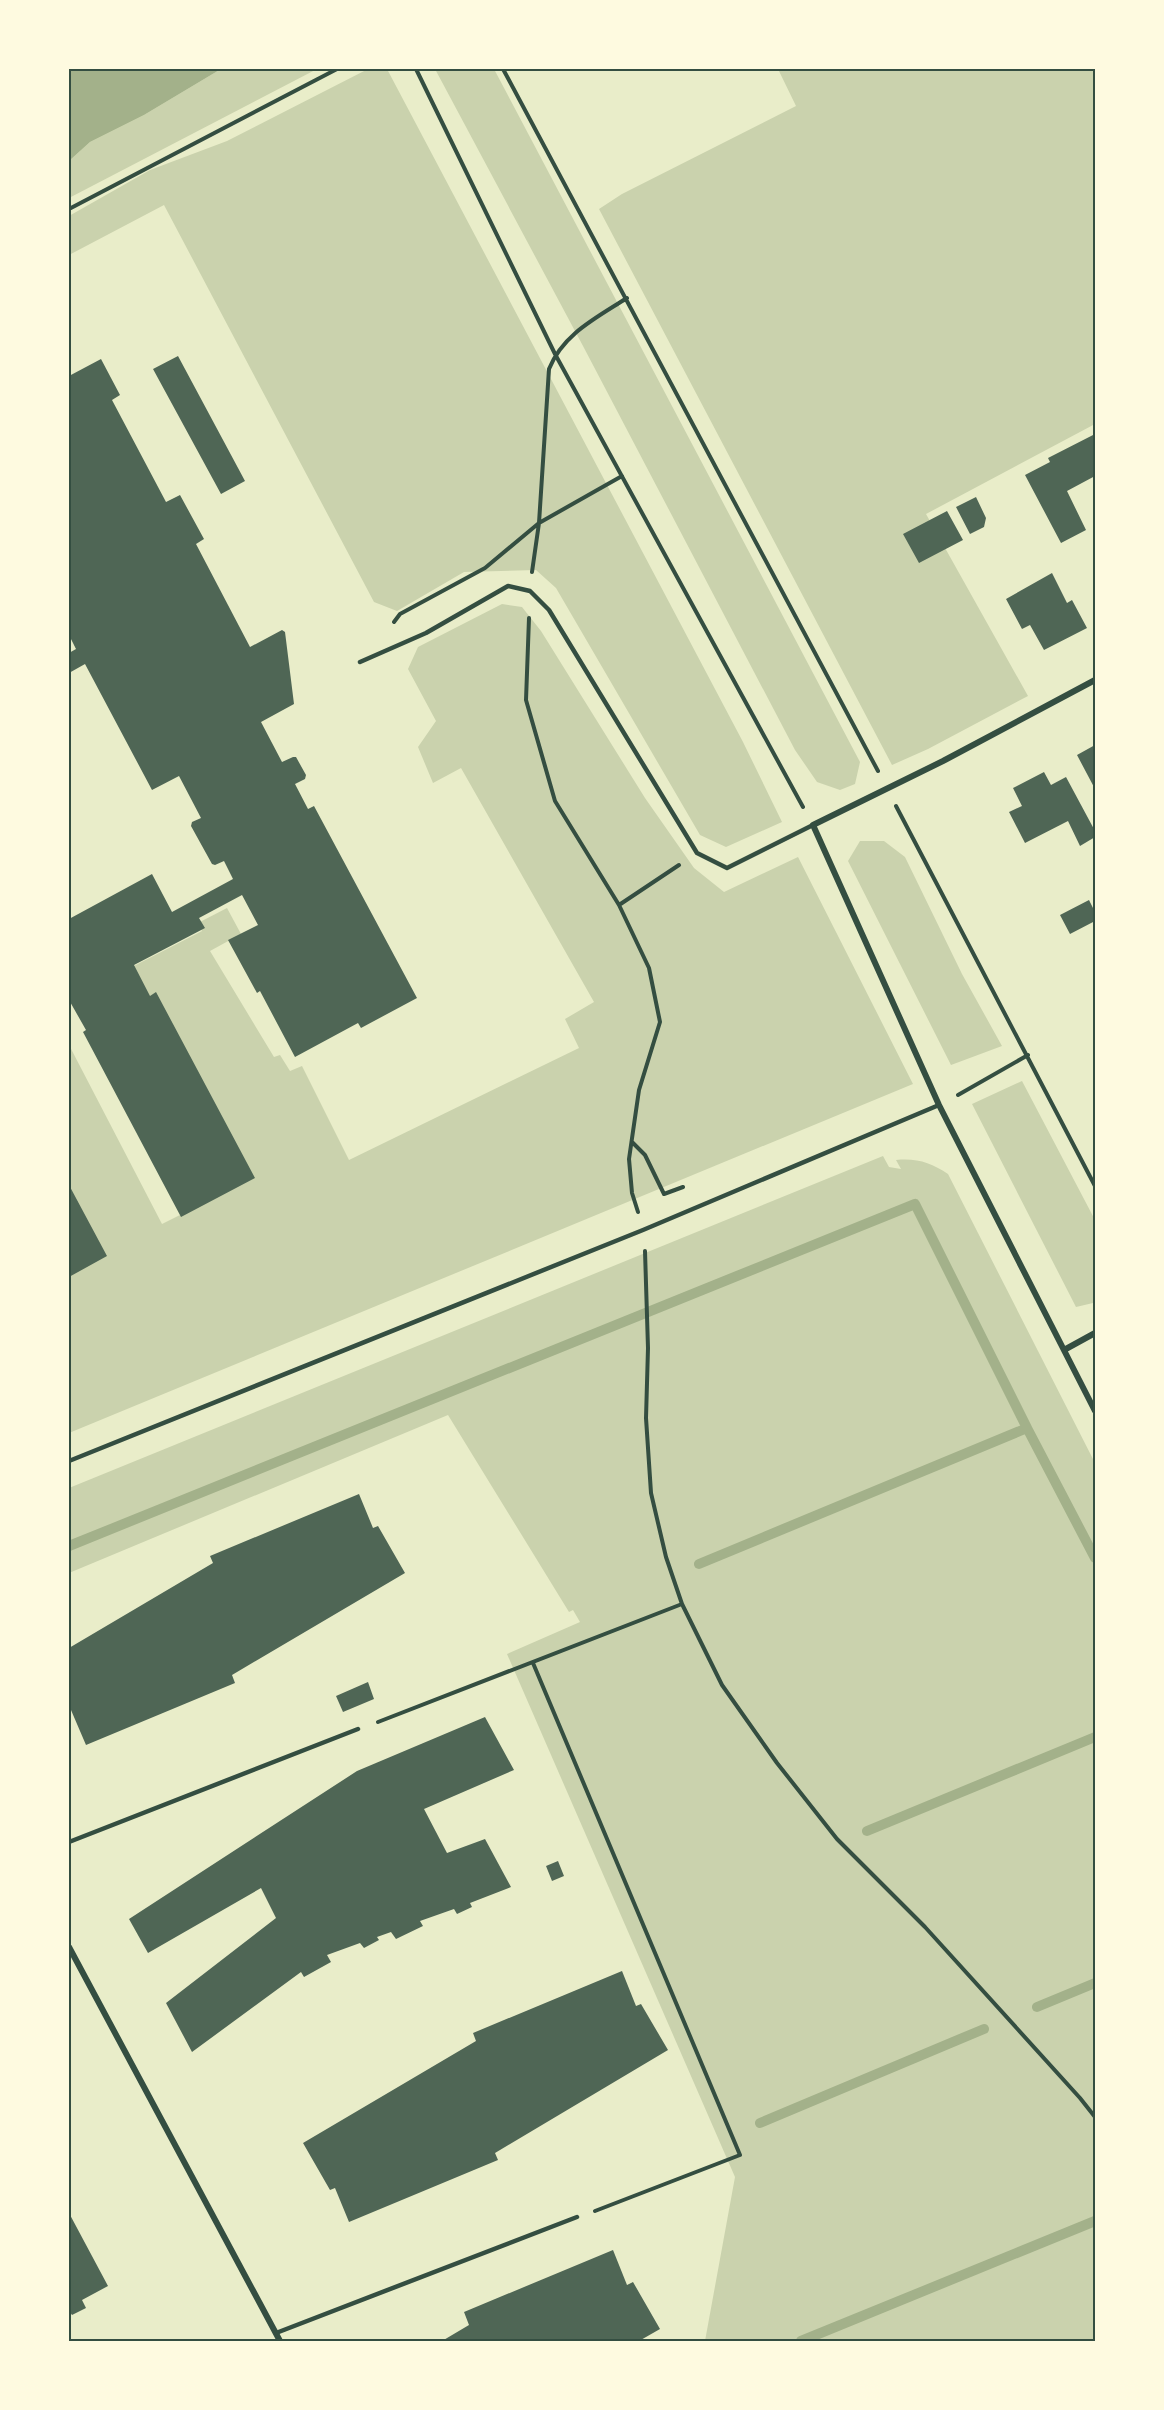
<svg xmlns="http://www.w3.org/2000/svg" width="1164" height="2410" viewBox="0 0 1164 2410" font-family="'Varela Round',sans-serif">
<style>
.green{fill:#cad2ad}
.water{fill:#a3b18a}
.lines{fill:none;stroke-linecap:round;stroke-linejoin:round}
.stream{stroke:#a3b18a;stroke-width:10}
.building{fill:#4f6655}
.path{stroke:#344e41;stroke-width:4}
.service{stroke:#344e41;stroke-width:4.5}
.minor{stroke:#344e41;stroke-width:6}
.neatline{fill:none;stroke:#344e41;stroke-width:2}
</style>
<rect width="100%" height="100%" fill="#e9edc9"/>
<path class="green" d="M 221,69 L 317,69 L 69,198 L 69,161 L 90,142 L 144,115 Z
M 368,69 L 387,69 L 743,742 L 782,822 L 726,847 L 700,835 L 556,588 L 536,570 L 464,572 L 397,611 L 374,602 L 164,205 L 69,255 L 69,216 L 150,170 L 227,141 Z
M 435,69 L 494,69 L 860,762 L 855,784 L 840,790 L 817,782 L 795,750 L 583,346 Z
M 778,69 L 1095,69 L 1095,424 L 926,514 L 1028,696 L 928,749 L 892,765 L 599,209 L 622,194 L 796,106 Z
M 502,604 L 522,607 L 541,631 L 645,798 L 694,868 L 724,892 L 798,857 L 913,1084 L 69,1433 L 69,1045 L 162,1224 L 234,1188 L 128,969 L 202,931 L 198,923 L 227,908 L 241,934 L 210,951 L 274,1057 L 280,1055 L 290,1071 L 302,1066 L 349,1160 L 579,1048 L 565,1019 L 594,1002 L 461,768 L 433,783 L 418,747 L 436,721 L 408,669 L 418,647 Z
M 860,841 L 884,841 L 905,857 L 962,974 L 1002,1046 L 951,1065 L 848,861 Z
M 1022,1081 L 1095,1220 L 1093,1303 L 1076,1307 L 972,1104 Z
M 883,1156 L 889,1167 L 901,1169 L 896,1160 C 918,1158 931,1163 948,1174 L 1095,1463 L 1095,2341 L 705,2341 L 735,2177 L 507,1654 L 580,1622 L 573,1610 L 569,1612 L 448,1415 L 69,1573 L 69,1488 Z"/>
<path class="water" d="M 69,69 L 221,69 L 144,115 L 90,142 L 69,161 Z"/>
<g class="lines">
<path class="stream" d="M 69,1546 L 915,1204 L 1027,1428
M 699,1564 L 1027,1428 L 1095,1558
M 867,1831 L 1095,1737
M 1037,2007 L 1095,1983
M 760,2123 L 984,2029
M 801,2341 L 1095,2221"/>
</g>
<path class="building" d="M 178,356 L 245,481 L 221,494 L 153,369 Z
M 101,359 L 120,395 L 112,400 L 166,502 L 180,495 L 204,539 L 196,544 L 250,647 L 282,630 L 285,632 L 294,704 L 261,722 L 282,762 L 293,757 L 296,757 L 306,775 L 305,779 L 295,784 L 308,809 L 314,806 L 417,998 L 361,1028 L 358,1023 L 295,1057 L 260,991 L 257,993 L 228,940 L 258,925 L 242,895 L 199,918 L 205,928 L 134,965 L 150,996 L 156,992 L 255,1178 L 181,1217 L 83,1032 L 86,1030 L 69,1000 L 69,919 L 152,874 L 172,912 L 233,879 L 224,861 L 215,865 L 212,864 L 191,826 L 192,822 L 201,818 L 179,776 L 152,790 L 85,664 L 69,673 L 69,653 L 76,649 L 69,635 L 69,376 Z
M 1095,434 L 1095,476 L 1067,491 L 1086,530 L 1061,543 L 1025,475 L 1050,462 L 1048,458 Z
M 976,497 L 986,518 L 984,527 L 970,534 L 956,507 Z
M 947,511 L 963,540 L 919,563 L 903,534 Z
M 1052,573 L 1067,603 L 1072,600 L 1087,628 L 1044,650 L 1030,625 L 1022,629 L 1006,599 Z
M 1095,745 L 1095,789 L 1077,755 Z
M 1044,772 L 1051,785 L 1066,777 L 1095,831 L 1095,837 L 1080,846 L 1068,821 L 1025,843 L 1009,812 L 1022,806 L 1013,788 Z
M 1089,900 L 1095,912 L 1095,921 L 1070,934 L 1060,915 Z
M 69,1185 L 107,1256 L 69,1277 Z
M 359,1494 L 373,1528 L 378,1526 L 405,1573 L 232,1675 L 235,1683 L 86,1745 L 71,1710 L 69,1711 L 69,1648 L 213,1563 L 210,1556 Z
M 368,1682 L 374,1699 L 343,1712 L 336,1696 Z
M 485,1717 L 514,1770 L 424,1809 L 447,1853 L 485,1839 L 511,1887 L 470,1903 L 472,1907 L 457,1914 L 454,1909 L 420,1921 L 423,1926 L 396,1939 L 391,1932 L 377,1937 L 379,1940 L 364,1948 L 360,1943 L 327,1955 L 331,1962 L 304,1977 L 301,1972 L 192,2052 L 166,2003 L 276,1918 L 261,1888 L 148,1953 L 129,1919 L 357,1771 Z
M 558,1861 L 564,1876 L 552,1881 L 546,1866 Z
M 622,1971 L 636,2006 L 641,2004 L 668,2050 L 495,2153 L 498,2160 L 349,2222 L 335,2188 L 330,2190 L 303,2143 L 476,2041 L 473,2033 Z
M 69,2213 L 108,2286 L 82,2300 L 86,2308 L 72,2315 L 69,2311 Z
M 613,2250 L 627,2285 L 633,2282 L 660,2329 L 639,2341 L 442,2341 L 469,2325 L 464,2312 Z"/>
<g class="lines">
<path class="path" d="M 416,69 L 555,354 L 803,807
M 503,69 L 878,771
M 69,209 L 337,69
M 532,572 L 539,523 L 549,369 C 563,334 596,318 627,298
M 529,618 L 526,700 L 555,801 L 619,905 L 649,968 L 660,1022 L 639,1090 L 629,1159 L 632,1193 L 638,1212
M 394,622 L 400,614 L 485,568 L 539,523 L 622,476
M 896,806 L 1095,1186
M 619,905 L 679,865
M 958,1095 L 1028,1055
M 632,1142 L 645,1155 L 664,1194 L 683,1187
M 645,1251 L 648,1348 L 646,1418 L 651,1493 L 666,1557 L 682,1604 L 722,1685 L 777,1763 L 837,1839 L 925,1927 L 1080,2098 L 1095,2117
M 533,1663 L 740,2155 L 595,2211
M 378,1722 L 682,1604"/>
<path class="service" d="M 360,662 L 426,633 L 508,586 L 530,591 L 549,610 L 697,853 L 727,868 L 813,825
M 69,1461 L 643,1230 L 939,1105
M 69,1842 L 358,1729
M 276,2333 L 577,2217"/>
<path class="minor" d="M 1095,680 L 943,761 L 813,825 L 939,1105 L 1095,1411
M 1064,1350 L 1095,1333
M 69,1947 L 280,2341"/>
</g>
<rect width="1164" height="2410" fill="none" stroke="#fefae0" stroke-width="141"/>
<rect x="70" y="70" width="1024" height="2270" class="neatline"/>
</svg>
